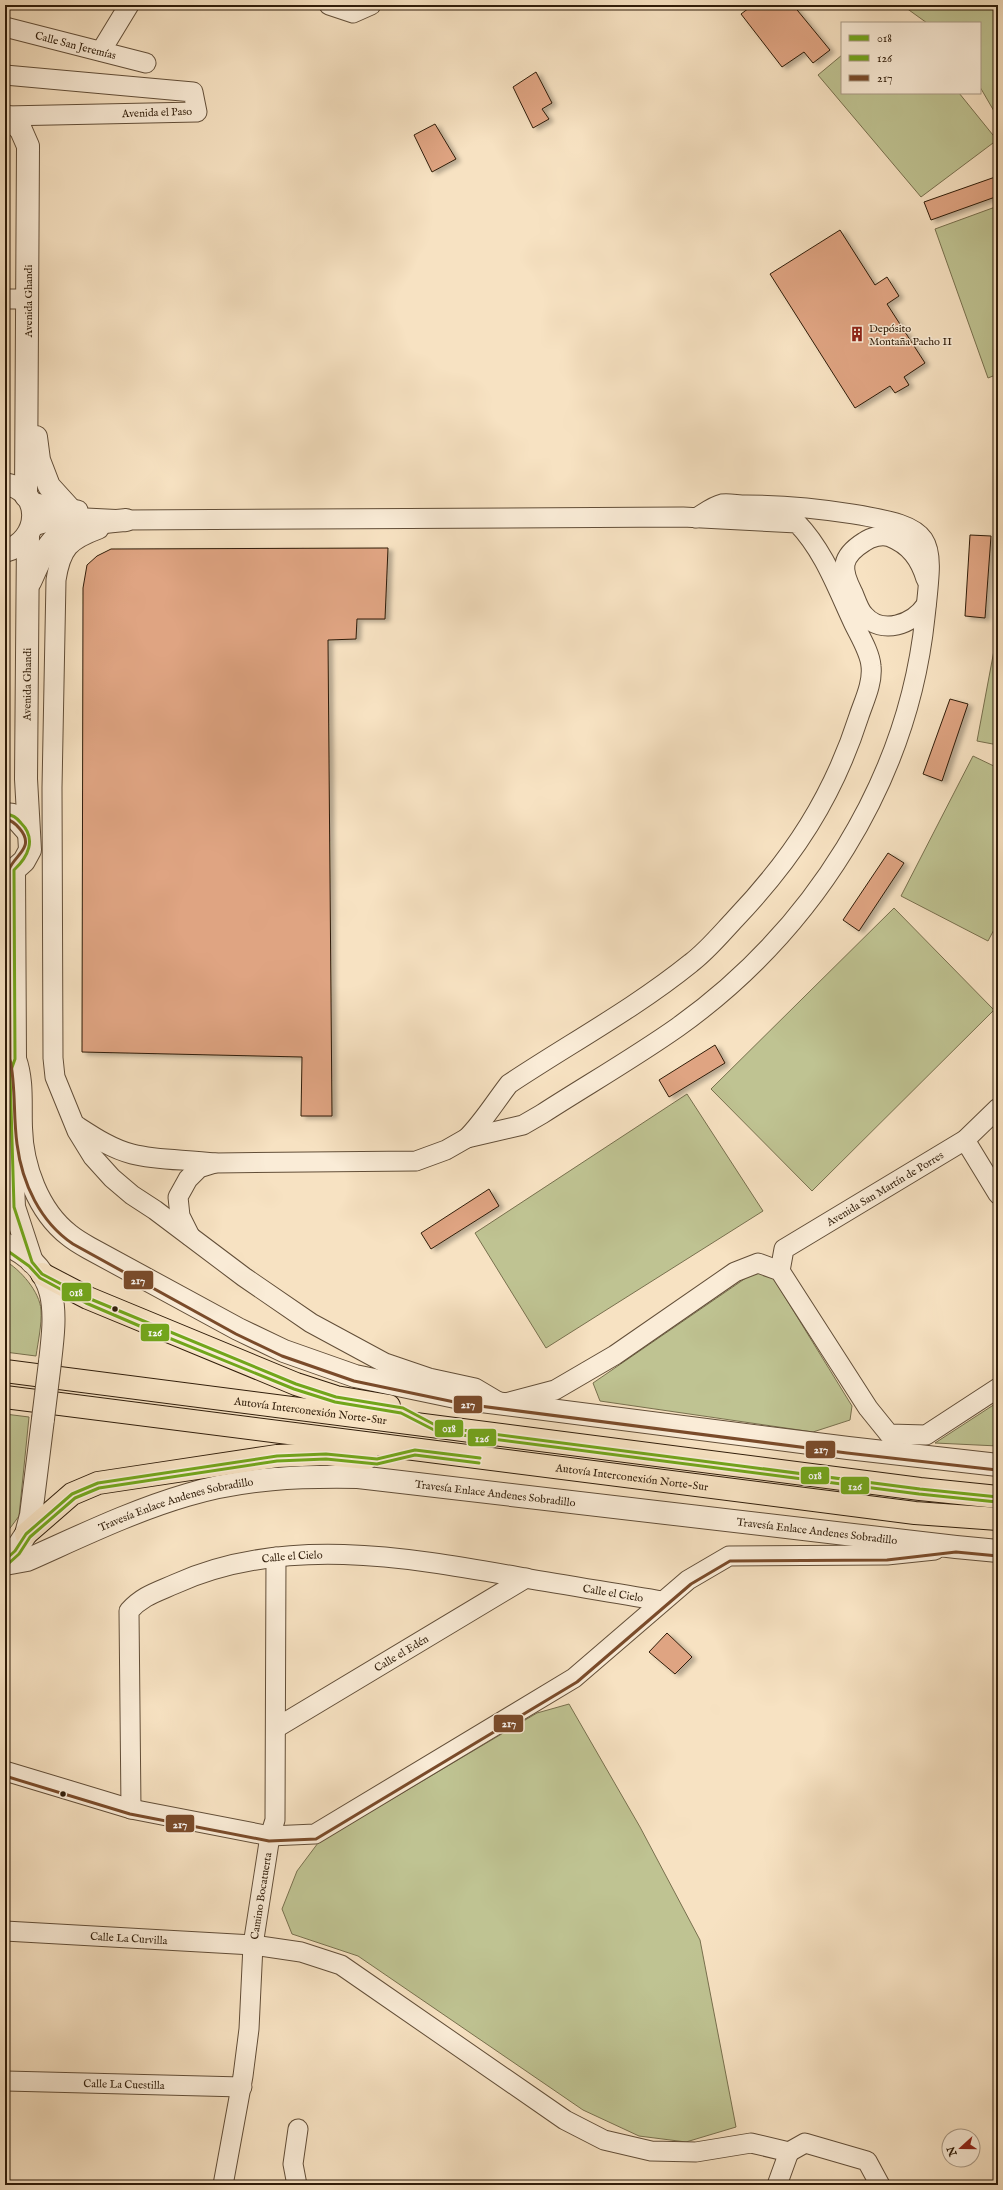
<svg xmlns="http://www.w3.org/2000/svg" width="1003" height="2190" viewBox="0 0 1003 2190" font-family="'IM FELL English',serif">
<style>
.green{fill:#bfc392;stroke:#78704e}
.building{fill:#dfa482;stroke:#301d0a;filter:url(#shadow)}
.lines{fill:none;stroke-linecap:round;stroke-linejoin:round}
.minor-casing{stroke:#624e38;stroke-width:21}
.tertiary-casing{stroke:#624e38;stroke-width:24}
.motorway-casing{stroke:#301d0a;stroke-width:24}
.minor{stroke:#faecd7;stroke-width:19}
.tertiary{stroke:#faecd7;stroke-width:22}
.motorway{stroke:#f7e2c2;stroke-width:22}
.tertiary-bridge-casing{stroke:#624e38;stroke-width:24;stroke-linecap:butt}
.tertiary-bridge{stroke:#faecd7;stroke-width:22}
.bus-1-casing{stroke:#faecd7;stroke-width:6}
.bus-2-casing{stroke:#faecd7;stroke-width:6}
.bus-3-casing{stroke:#faecd7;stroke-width:6}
.bus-1{stroke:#72a61b;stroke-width:3}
.bus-2{stroke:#72a61b;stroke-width:3}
.bus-3{stroke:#7a4b2a;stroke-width:3}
.bus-dot{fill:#301d0a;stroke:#faecd7;stroke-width:1.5}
.labels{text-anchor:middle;stroke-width:3;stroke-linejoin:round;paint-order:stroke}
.street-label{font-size:11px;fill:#301d0a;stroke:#faecd7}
.poi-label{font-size:11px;fill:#301d0a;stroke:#faecd7;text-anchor:start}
.line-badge{stroke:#faecd7;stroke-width:1.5}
.badge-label{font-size:11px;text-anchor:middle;font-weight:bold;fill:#fff}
</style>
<defs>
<filter id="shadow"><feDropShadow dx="4.5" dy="2.5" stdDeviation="2" flood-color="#0004"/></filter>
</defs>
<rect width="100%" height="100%" fill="#f7e2c2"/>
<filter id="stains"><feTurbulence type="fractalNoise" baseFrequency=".005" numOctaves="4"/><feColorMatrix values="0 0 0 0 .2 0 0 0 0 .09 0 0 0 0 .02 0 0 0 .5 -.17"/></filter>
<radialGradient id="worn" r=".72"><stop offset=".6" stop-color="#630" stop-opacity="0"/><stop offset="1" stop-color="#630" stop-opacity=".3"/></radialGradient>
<path class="green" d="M 902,5 L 998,5 L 998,118 L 980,87 L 980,23 L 927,23 Z
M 842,55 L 842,93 L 959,93 L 997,140 L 921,197 L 818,75 Z
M 998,206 L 998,374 L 988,378 L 935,229 Z
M 998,629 L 998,745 L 977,741 Z
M 973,756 L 998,768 L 998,922 L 988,941 L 901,896 Z
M 894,908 L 994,1010 L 812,1191 L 711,1089 Z
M 687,1094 L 763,1211 L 546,1348 L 475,1233 Z
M 5,1261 C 20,1269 40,1292 41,1310 C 42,1324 38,1342 36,1356 L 5,1352 Z
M 756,1271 L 772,1276 L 852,1406 L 850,1420 L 813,1432 L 600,1401 L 593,1383 Z
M 998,1402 L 998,1446 L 935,1443 Z
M 5,1414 L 29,1417 L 19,1516 L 5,1535 Z
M 569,1704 L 640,1827 L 700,1940 L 736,2127 L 686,2142 L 639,2136 L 583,2110 L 358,1956 L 292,1934 L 282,1909 L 297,1871 L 318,1843 L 537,1713 Z"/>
<path class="building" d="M 753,5 L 793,5 L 830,50 L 813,63 L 804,52 L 782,67 L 741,14 Z
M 536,72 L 552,103 L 542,109 L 549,119 L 533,128 L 513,87 Z
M 435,124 L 456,159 L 432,172 L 414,135 Z
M 998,176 L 998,196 L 931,220 L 924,202 Z
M 840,230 L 875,285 L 887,277 L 899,296 L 887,304 L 925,363 L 904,377 L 909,385 L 895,393 L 890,386 L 855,408 L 770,274 Z
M 970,535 L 991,536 L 985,618 L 965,616 Z
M 388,548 L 385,619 L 357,619 L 356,639 L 328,640 L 332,1116 L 301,1116 L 302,1057 L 82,1052 L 83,588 L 87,565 L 97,556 L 111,549 Z
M 950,699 L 968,704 L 942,781 L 923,774 Z
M 888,853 L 904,863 L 859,931 L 843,920 Z
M 715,1045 L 725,1063 L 669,1097 L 659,1080 Z
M 489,1189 L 499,1206 L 431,1249 L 421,1233 Z
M 667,1633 L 692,1657 L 675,1674 L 649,1652 Z"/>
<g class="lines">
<g class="minor-casing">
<g id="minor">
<path d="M 329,5 L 353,13 L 371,5"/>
<path id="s1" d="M 5,27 L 146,63"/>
<path d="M 101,51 L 129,5"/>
<path d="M 5,75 L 193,92 L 197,112 L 5,116"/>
<path d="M 5,299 L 28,299"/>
<path d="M 30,502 L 78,510"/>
<path d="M 33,526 L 66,517 L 126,520 L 683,517 L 797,523 C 824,551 837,588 853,622 C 859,635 870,652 871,666 C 873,683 864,701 859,716 C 833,797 793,858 735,919 C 721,934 707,951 691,963 C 634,1009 569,1044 509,1084 C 495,1102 483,1122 467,1138"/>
<path d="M 99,529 C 69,540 61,548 56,580 L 52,788 L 53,1058 L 55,1077 L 77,1131 L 93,1157 L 112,1178 L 132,1195 L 155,1210 L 244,1277 L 311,1323 L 385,1363 L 429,1378 L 475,1388 L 502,1404 L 555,1390 L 615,1355 L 735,1272 L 758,1263 L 780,1271 L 868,1408 L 889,1434 L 926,1435 L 998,1388"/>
<path d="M 926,579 C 920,559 910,545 890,537 C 882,534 871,537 864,542 C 856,547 847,554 845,564 C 843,574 849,585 853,593 C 856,600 859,610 864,615 C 882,636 913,624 926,605"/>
<path d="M 77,1126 C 94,1137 112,1149 132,1154 C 159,1161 187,1159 215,1163 L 416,1161 L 446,1150 L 467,1138 L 523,1125 L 542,1114 C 587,1085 634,1058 678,1027 C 812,931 908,782 925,617 C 934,536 937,528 853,514 C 815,508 784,505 746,505 C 738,505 729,503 722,504 C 713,506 703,514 696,518"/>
<path d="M 965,1140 L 998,1194"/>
<path d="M 190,1236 L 180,1216 L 178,1197 L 188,1179 L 199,1168 L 215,1163"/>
<path id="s2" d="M 780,1271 L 784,1249 L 965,1140 L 998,1108"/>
<path id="s3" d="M 276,1728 L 526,1578"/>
<path d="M 5,1771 L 131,1809 L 270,1836 L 315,1834 L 574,1678 L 688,1580 L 729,1556 L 887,1555 L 935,1550"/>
<path id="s4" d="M 131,1809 L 129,1611 C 142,1596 157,1592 175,1584 C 285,1534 411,1558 525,1578 C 570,1586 616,1593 662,1601"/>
<path id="s5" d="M 5,1931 L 253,1945 L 301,1952 L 341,1965 L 565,2120 L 604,2140 L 651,2151 L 696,2152 L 751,2143 L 789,2152"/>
<path id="s6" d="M 6,2081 L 242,2087"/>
<path d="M 789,2152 L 805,2143 L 867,2161 L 880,2185"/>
<path id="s7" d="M 223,2185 L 243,2076 L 249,2029 L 253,1945 L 270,1836 L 275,1820 L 276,1557"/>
<path d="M 297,2185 L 293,2164 L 298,2129"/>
<path d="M 777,2185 L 789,2152"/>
</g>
</g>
<g class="tertiary-casing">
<g id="tertiary">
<path d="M 5,119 L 8,117 L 21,130 L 28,146 L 26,496"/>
<path d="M 36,437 L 39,460 L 49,486 L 69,508"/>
<path d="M 5,484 C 44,490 41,541 5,551"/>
<path d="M 30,582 C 37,567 44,548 57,537 C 75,524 105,522 126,520"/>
<path d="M 5,814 L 13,815 L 28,832"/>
<path id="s8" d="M 5,872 L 14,870 L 24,861 L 30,850 L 26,779 L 28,536"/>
<path d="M 15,1059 C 23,1081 20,1105 21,1128 C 22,1166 38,1211 69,1235 C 75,1240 82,1244 89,1248 L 238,1329 L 284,1351 L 355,1376 L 465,1399 L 848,1448 L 998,1465"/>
<path d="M 11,1072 L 15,1059 L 14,870"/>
<path d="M 11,1138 L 14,1207 L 32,1262"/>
<path d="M 5,1244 C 61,1269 56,1311 50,1362"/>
<path d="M 5,1560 L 15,1551 L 26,1534 L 31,1515 L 43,1419"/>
<path id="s9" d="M 5,1564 L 27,1560 C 79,1537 132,1511 187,1495 C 243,1478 300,1476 358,1477 L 956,1547 L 998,1551"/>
</g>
</g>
<g class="motorway-casing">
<g id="motorway">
<path d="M 42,1274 L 88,1298 L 296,1384 L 336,1397 L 389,1406"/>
<path id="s10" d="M 5,1371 L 920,1489 L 998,1497"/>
<path id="s11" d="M 5,1397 L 915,1513 L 998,1519"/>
<path d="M 26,1534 L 72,1494 L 98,1483 L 277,1456 L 326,1454 L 367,1458"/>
</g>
</g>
<use href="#minor" class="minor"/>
<use href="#tertiary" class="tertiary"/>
<use href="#motorway" class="motorway"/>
<g class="tertiary-bridge-casing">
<path id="tertiary-bridge" d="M 43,1419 L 50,1362"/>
</g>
<use href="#tertiary-bridge" class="tertiary-bridge"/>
<g class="bus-1-casing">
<path id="bus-1" d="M 5,814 C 13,815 16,817 21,823 C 37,839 28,857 14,870 L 15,1059 L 10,1073 L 14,1207 L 32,1262 L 42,1274 L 88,1298 L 296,1384 L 336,1397 L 403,1408 L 439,1427 L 920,1489 L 998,1497
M 5,1560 L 15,1551 L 26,1534 L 72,1494 L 98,1483 L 277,1456 L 326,1454 L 377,1459 L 415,1450 L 480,1458"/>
</g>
<g class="bus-2-casing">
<path id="bus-2" d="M 5,1249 L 29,1266 L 40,1278 L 86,1303 L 142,1327 L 294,1389 L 335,1402 L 401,1413 L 438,1432 L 919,1494 L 997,1502
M 8,1564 L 19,1554 L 30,1537 L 75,1498 L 99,1488 L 277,1461 L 326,1459 L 377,1464 L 415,1455 L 479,1463"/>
</g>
<g class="bus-3-casing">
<path id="bus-3" d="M 5,819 C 12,820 16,824 20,829 C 36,848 13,856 9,870 L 10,1059 C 16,1087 13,1115 17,1144 C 22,1183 40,1222 73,1244 L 236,1334 L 282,1356 L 354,1381 L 464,1404 L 847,1453 L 997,1470
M 5,1776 L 130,1814 L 269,1841 L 316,1839 L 577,1682 L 691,1584 L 730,1561 L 887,1560 L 956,1552 L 998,1556"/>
</g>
<use href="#bus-1" class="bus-1"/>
<use href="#bus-2" class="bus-2"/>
<use href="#bus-3" class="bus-3"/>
</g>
<defs>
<g id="building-bare" transform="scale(1.2)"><path d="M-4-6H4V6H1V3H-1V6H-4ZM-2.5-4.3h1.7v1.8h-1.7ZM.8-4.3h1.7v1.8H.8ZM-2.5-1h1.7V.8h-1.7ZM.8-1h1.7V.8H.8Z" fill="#8f2418" stroke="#faecd7" stroke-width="2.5" paint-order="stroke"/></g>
</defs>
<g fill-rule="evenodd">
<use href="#building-bare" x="857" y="334"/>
</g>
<g class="bus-dot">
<circle cx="115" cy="1309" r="3.5"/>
<circle cx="63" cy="1794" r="3.5"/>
</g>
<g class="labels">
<g class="street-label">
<text dy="4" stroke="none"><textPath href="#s1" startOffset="73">Calle San Jeremías</textPath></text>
<text transform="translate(157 112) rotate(-2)" y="4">Avenida el Paso</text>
<text transform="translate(28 301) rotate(-90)" y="4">Avenida Ghandi</text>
<text dy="4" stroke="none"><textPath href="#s8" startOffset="201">Avenida Ghandi</textPath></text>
<text dy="4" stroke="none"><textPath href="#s2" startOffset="140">Avenida San Martín de Porres</textPath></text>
<text dy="4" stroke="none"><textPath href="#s10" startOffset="308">Autovía Interconexión Norte-Sur</textPath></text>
<text dy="4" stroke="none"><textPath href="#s11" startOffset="632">Autovía Interconexión Norte-Sur</textPath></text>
<text dy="4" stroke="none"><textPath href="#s9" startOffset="506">Travesía Enlace Andenes Sobradillo</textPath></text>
<text dy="4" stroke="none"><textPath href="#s9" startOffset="182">Travesía Enlace Andenes Sobradillo</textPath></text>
<text dy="4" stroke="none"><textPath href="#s9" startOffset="830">Travesía Enlace Andenes Sobradillo</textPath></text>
<text dy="4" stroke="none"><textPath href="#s4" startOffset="373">Calle el Cielo</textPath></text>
<text dy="4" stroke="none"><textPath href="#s4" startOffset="697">Calle el Cielo</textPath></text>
<text dy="4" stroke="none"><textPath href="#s3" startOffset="146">Calle el Edén</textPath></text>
<text dy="4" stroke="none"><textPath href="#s7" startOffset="292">Camino Bocatuerta</textPath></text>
<text dy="4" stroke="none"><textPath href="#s5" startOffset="124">Calle La Curvilla</textPath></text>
<text dy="4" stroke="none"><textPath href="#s6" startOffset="118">Calle La Cuestilla</textPath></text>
</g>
<g class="poi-label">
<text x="869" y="332">Depósito<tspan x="869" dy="13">Montaña Pacho II</tspan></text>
</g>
</g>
<g class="line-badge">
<rect x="123" y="1270" width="31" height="20" rx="4" fill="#7a4b2a"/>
<rect x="61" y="1282" width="31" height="20" rx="4" fill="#72a61b"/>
<rect x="140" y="1323" width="30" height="19" rx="4" fill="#72a61b"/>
<rect x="453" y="1395" width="30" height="19" rx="4" fill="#7a4b2a"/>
<rect x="434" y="1419" width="30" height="19" rx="4" fill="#72a61b"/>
<rect x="467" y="1428" width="30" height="19" rx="4" fill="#72a61b"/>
<rect x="805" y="1440" width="31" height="19" rx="4" fill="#7a4b2a"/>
<rect x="800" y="1466" width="30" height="19" rx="4" fill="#72a61b"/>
<rect x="840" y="1476" width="30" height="19" rx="4" fill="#72a61b"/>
<rect x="493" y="1714" width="31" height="19" rx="4" fill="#7a4b2a"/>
<rect x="165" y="1814" width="30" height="19" rx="4" fill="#7a4b2a"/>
</g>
<g class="badge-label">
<text x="138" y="1284">217</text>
<text x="76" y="1296">018</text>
<text x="155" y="1336">126</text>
<text x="468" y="1408">217</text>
<text x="449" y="1432">018</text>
<text x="482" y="1442">126</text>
<text x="821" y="1453">217</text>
<text x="815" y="1479">018</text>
<text x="855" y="1490">126</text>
<text x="509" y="1727">217</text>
<text x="180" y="1828">217</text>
</g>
<rect width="1003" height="2190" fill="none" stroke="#f7e2c2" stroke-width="20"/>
<rect x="6" y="6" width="991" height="2178" fill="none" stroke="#301d0a" stroke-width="2"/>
<rect x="10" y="10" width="983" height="2170" fill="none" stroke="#301d0a"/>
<rect x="841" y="22" width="140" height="72" fill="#faecd7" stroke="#a99985"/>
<rect x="849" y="35" width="20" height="6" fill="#72a61b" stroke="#a99985"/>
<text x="877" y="42" font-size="12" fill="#301d0a">018</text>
<rect x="849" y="55" width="20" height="6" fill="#72a61b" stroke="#a99985"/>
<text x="877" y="62" font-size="12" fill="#301d0a">126</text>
<rect x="849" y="75" width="20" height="6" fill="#7a4b2a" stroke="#a99985"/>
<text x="877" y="82" font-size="12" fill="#301d0a">217</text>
<g transform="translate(961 2148) rotate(249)"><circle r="19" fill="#faecd7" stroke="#a99985"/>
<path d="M0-3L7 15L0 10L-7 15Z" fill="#8f2418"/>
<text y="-6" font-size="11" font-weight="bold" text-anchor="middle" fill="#301d0a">N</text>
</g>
<rect width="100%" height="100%" filter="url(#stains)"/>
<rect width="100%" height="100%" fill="url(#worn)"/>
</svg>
